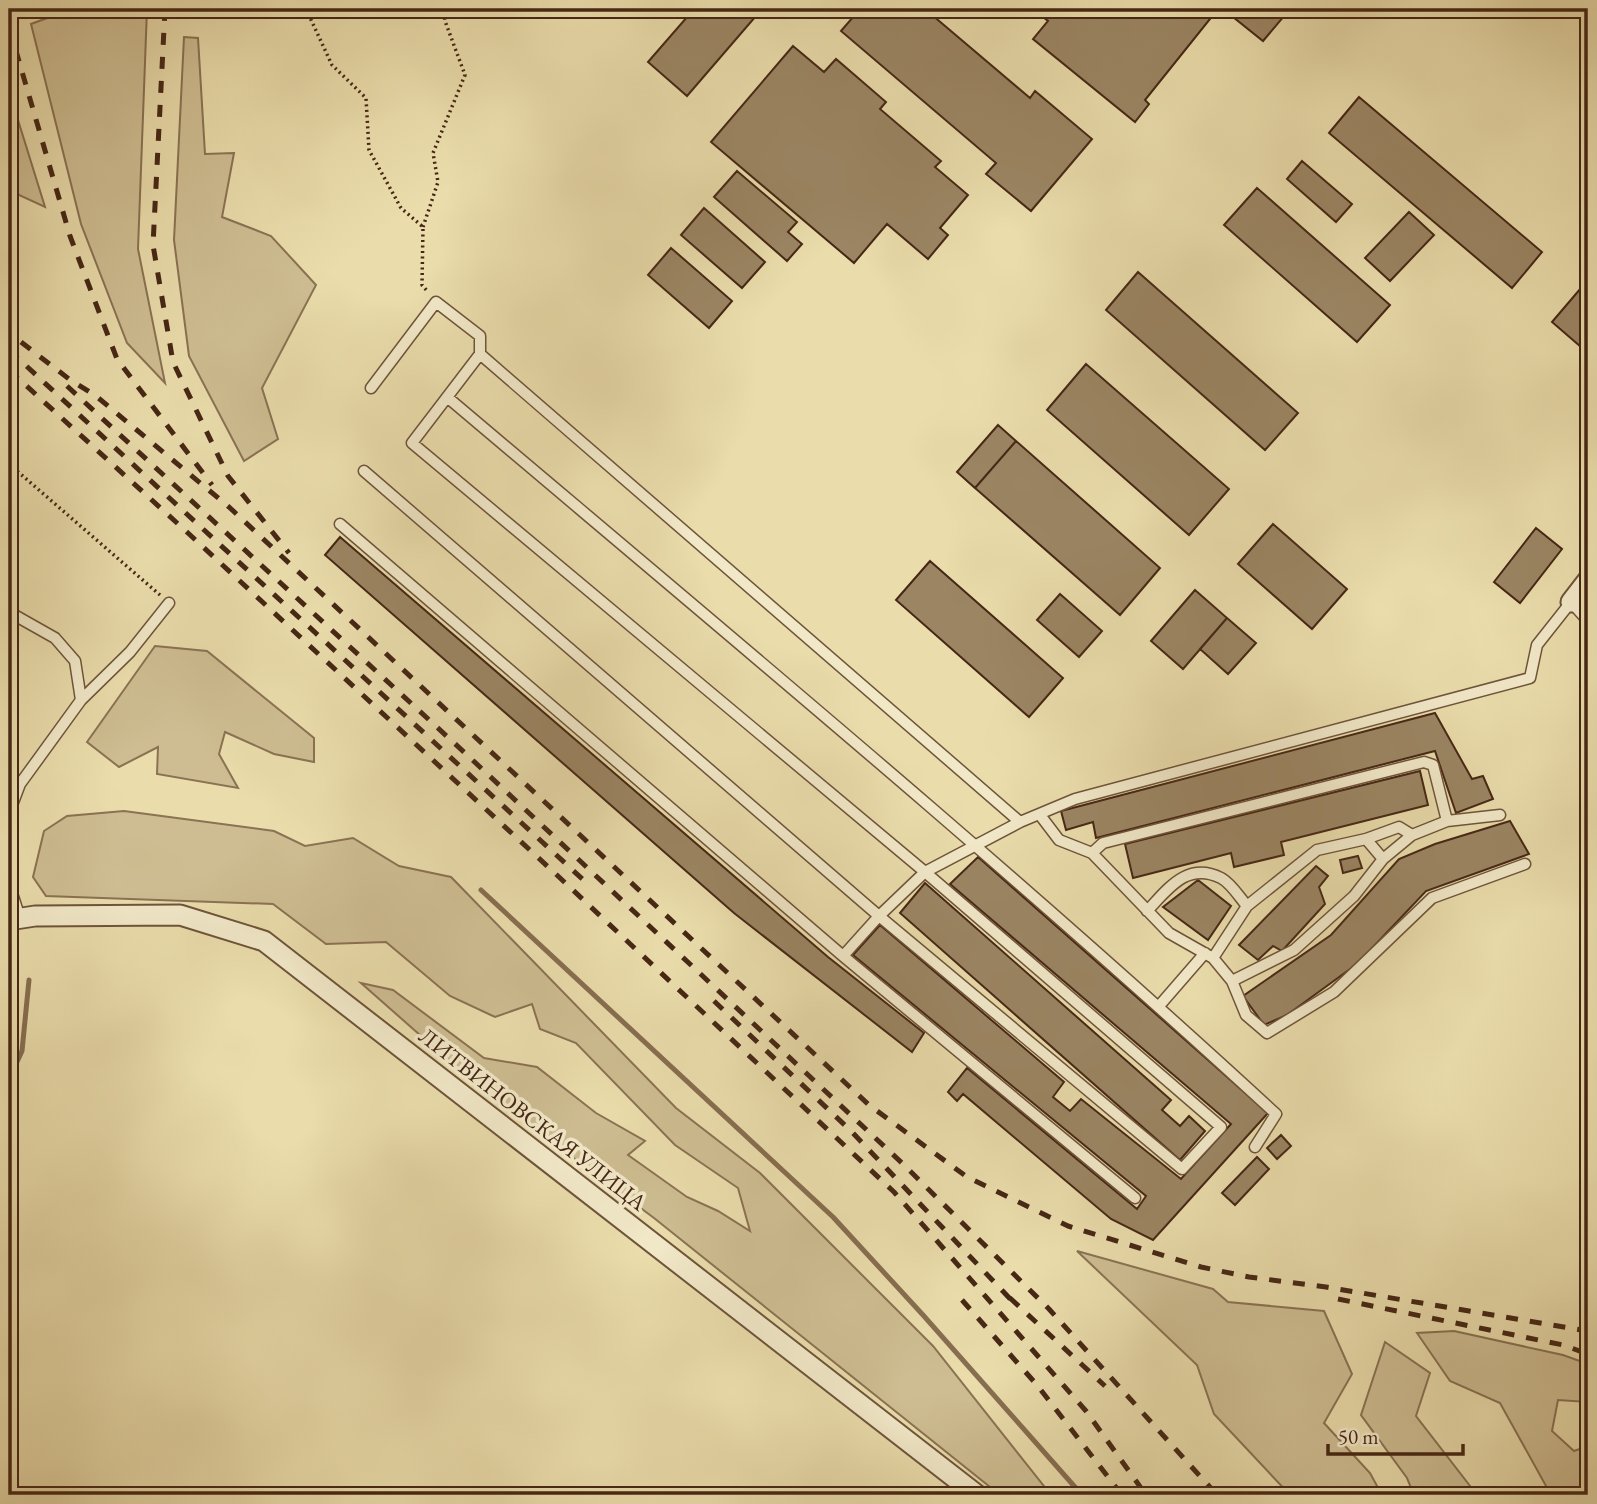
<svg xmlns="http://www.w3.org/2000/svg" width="1597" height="1504" viewBox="0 0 1597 1504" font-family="'EB Garamond',serif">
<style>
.green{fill:#cebd92;stroke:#8a7254;stroke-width:2}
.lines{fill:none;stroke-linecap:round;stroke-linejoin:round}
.stream{stroke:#876e50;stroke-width:5}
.building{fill:#9b8563;stroke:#462715;stroke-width:2}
.service-casing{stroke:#6f543a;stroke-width:13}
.minor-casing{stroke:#6f543a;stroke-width:23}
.path{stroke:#462715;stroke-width:3.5;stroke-dasharray:2 3.5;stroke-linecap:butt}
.service{stroke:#f1e8c8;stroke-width:10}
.minor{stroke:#f1e8c8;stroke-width:19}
.rail{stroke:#462715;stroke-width:5;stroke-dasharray:12 12;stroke-linecap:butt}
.labels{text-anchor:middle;stroke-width:7;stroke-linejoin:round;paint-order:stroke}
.street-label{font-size:23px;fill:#462715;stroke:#f1e8c8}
</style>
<rect width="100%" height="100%" fill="#eadcab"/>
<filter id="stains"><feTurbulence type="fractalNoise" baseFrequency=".00286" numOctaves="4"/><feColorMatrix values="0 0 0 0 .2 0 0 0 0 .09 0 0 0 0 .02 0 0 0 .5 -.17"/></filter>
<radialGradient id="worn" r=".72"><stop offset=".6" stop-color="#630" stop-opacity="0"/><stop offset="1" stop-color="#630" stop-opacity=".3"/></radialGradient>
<path class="green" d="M 72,9 L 147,9 L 138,249 L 165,383 L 127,343 L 81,224 L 31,24 Z
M 184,37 L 198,38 L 205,154 L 234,153 L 222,217 L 271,236 L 316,285 L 262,388 L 278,439 L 244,461 L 189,356 L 174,240 Z
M 9,91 L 45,207 L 19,195 L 9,177 Z
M 155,646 L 207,651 L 314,738 L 314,762 L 274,754 L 225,732 L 219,754 L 238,788 L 157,774 L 158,747 L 119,767 L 87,742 Z
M 124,811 L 274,831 L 305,846 L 353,838 L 399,866 L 451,877 L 676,1108 L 760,1173 L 933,1346 L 1051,1495 L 1000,1495 L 654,1218 L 480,1088 L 361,983 L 393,990 L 484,1058 L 537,1067 L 596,1113 L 645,1141 L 628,1155 L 687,1197 L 718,1211 L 750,1231 L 738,1188 L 675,1145 L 576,1043 L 540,1029 L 532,1004 L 495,1017 L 450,996 L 386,942 L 326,944 L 273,904 L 46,896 L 33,877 L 44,831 L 67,816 Z
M 1077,1251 L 1213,1289 L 1228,1302 L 1324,1311 L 1352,1374 L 1324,1423 L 1370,1473 L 1382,1495 L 1290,1495 L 1214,1414 L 1197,1365 Z
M 1454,1331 L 1563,1355 L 1588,1364 L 1588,1402 L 1558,1400 L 1552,1431 L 1574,1451 L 1588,1446 L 1588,1495 L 1551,1495 L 1500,1403 L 1450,1381 L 1417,1333 Z
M 1385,1342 L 1430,1373 L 1416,1416 L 1477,1495 L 1414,1495 L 1407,1478 L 1361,1415 Z"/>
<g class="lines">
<path class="stream" d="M 481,890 L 833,1217 L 923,1315 L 1082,1495
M 9,1079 L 22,1051 L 29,980"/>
</g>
<path class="building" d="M 694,9 L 762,9 L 687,96 L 648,62 Z
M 860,9 L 925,9 L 1030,98 L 1035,91 L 1092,139 L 1031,211 L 986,174 L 996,163 L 841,31 Z
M 1033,9 L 1218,9 L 1145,100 L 1149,104 L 1135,122 L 1033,39 L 1048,21 Z
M 1223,9 L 1290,9 L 1263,41 Z
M 793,46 L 824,72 L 836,59 L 886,102 L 880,109 L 941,161 L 935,167 L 968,195 L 940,228 L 948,235 L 928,259 L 887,224 L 854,263 L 711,142 Z
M 1359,97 L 1542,252 L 1512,288 L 1329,133 Z
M 1302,161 L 1352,204 L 1336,222 L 1287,179 Z
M 737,171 L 797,222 L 788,232 L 802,244 L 787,261 L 714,197 Z
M 1257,188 L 1390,305 L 1357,342 L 1224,225 Z
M 704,208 L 765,262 L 742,288 L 681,235 Z
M 1409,212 L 1434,235 L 1390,281 L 1365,258 Z
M 671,248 L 732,301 L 709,328 L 648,275 Z
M 1138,272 L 1298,413 L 1265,450 L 1106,310 Z
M 1581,288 L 1588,294 L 1588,353 L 1552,322 Z
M 1086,364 L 1229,489 L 1189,535 L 1047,410 Z
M 998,425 L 1016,441 L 975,488 L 957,472 Z
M 1016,441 L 1160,568 L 1120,615 L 975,488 Z
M 1273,524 L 1347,589 L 1312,629 L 1238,564 Z
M 1536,528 L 1562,549 L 1520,603 L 1494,582 Z
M 340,537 L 828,957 L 924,1033 L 912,1052 L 734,913 L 325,555 Z
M 930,561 L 1063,678 L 1029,717 L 896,600 Z
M 1195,590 L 1227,618 L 1183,669 L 1151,641 Z
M 1060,594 L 1102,631 L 1079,657 L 1037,620 Z
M 1227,618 L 1256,643 L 1228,674 L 1200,649 Z
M 1435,713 L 1472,779 L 1483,776 L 1493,799 L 1456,813 L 1435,751 L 1096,838 L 1093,822 L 1066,830 L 1061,811 Z
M 1420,771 L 1428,805 L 1281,842 L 1284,855 L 1234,867 L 1231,853 L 1133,878 L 1125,844 Z
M 1510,821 L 1529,854 L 1426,891 L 1357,964 L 1287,1015 L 1264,1025 L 1243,996 L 1331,935 L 1399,859 L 1435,844 Z
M 1358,856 L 1362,868 L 1343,873 L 1340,860 Z
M 978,857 L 1268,1113 L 1153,1240 L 1111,1219 L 963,1094 L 957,1101 L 948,1092 L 967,1068 L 1137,1209 L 1146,1196 L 853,955 L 880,925 L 1064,1082 L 1053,1097 L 1070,1111 L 1081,1099 L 1181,1179 L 1231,1124 L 950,884 Z
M 1316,866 L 1328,876 L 1319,887 L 1325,904 L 1282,951 L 1273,946 L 1258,960 L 1239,945 Z
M 1198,880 L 1231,906 L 1208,940 L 1163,907 Z
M 925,883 L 1171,1100 L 1162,1110 L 1180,1126 L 1189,1116 L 1205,1131 L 1180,1160 L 900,913 Z
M 1281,1135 L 1291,1146 L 1277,1159 L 1267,1148 Z
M 1257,1157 L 1269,1169 L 1235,1205 L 1222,1193 Z"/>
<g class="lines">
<g class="service-casing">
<path id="service" d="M 371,388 L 436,302 L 480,336 L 480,354
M 447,397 C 726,633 1007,866 1276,1114 L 1255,1147
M 364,471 L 879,916 L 1182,1169 L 1221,1127 L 925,872 L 412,443 L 480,354 L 1020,822
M 340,524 L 843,956 L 1135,1198
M 9,612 L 55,638 L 75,661 L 81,700
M 9,813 L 20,784 L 81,700 L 130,652 L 169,603
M 1040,815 L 1059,840 L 1092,853 L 1169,933 L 1213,958 L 1232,981 L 1246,1015 L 1267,1033 L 1334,992 L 1432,898 L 1525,864
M 1366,839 L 1383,859
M 1092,853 L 1103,843 L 1424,762 L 1433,765 L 1447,821
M 9,884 L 20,918
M 1147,911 C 1168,889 1187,861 1221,878 C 1231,883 1240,898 1247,906
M 843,956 L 879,916 L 925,872 L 1020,822 L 1075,799 L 1530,678 L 1537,645 L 1571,602 L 1588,621
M 1213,958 L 1247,906 L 1317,850 L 1366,839 L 1399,827 L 1412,835
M 1232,981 L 1294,950 L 1354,896 L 1383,859 L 1412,835 L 1447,821 L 1500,815
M 1159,1006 L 1205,953"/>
</g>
<g class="minor-casing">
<path id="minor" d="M 1571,602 L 1588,580
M 9,920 L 35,916 L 180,915 L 264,941 L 977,1495"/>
</g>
<path class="path" d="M 306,9 L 332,65 L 366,98 L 369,150 L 401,208 L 423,227 L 422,285 L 428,292
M 423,227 L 438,182 L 433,153 L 465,75 L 445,21 L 444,9
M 9,464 L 160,595"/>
<use href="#service" class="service"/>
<use href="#minor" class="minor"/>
<path class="rail" d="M 165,9 L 153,245 L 173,362 L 228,476 L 289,553
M 9,27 L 70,236 L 117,359 L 212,485
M 21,342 L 69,379 L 96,396 L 229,507 L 869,1105 L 967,1177 L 1068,1226 L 1201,1267 L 1249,1277 L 1326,1287 L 1588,1331
M 9,350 L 591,887
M 9,370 L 188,533 L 559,877 L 894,1192 L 1086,1411 L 1146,1495
M 67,386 L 465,753 L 903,1164 L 1049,1309 L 1217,1495
M 714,1001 L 852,1132 L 1015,1304
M 1010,1298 L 1105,1386
M 1338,1299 L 1563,1345 L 1588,1354
M 962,1300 L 1037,1385 L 1122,1495"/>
</g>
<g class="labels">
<g class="street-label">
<text transform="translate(533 1119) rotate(38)" y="8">ЛИТВИНОВСКАЯ УЛИЦА</text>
</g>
</g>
<rect width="1597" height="1504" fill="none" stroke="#eadcab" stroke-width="35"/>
<rect x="10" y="10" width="1576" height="1483" fill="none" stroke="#462715" stroke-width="3.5"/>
<rect x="18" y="18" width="1562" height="1469" fill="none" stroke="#462715" stroke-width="2"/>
<path d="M1328 1444v10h135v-10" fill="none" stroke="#462715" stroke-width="3.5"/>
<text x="1338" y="1444" font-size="21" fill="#462715" stroke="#f1e8c8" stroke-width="5" paint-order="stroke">50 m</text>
<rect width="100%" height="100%" filter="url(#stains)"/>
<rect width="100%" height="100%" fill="url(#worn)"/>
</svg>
